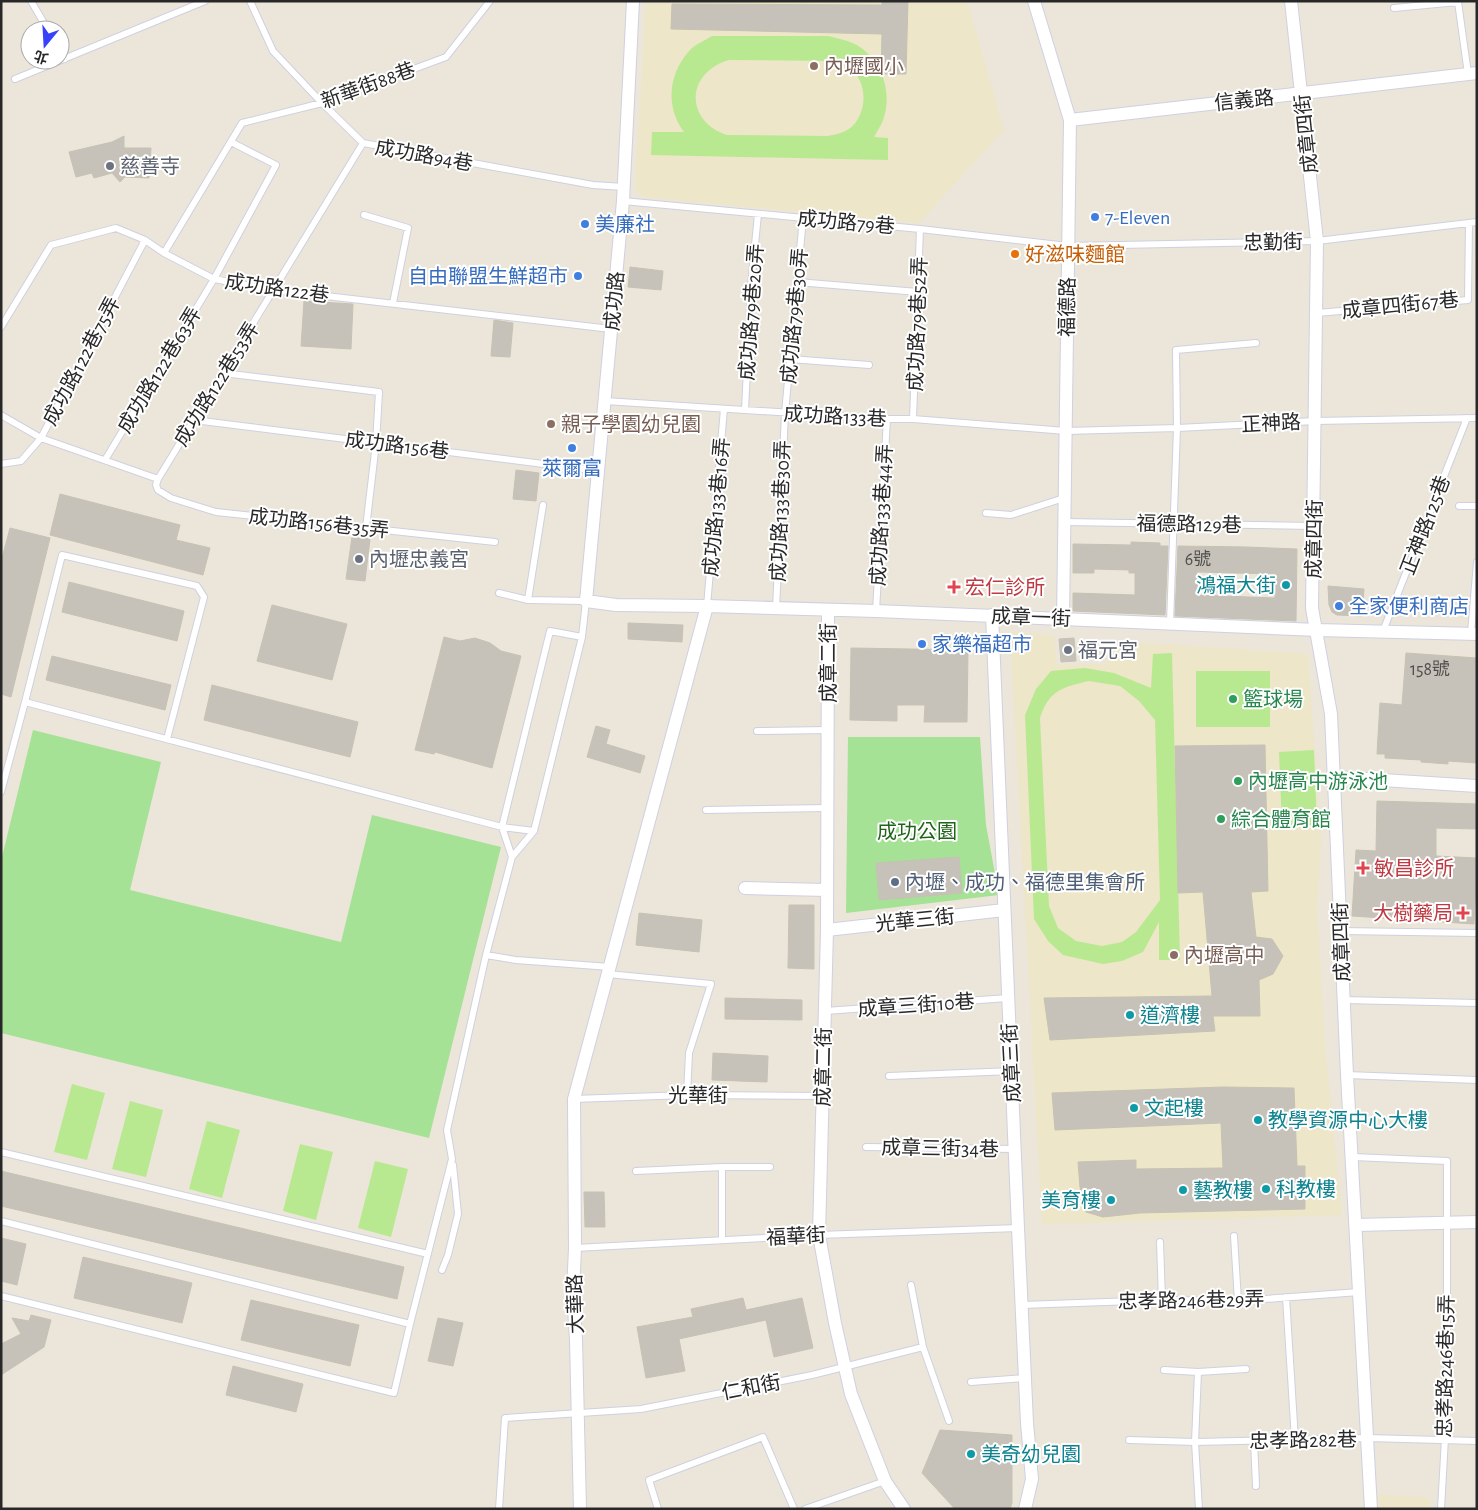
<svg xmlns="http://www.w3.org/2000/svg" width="1478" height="1510" viewBox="0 0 1478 1510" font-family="'Alegreya Sans','Noto Sans TC',sans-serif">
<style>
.education{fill:#ede6c8}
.green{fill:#a5e295}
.pitch{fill:#b8e991;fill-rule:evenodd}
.building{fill:#c6c2b9;stroke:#c6c2b3;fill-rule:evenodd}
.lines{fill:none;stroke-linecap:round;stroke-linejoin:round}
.service-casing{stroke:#cfd0e1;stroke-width:8}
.minor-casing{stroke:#cfd0e1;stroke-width:14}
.service{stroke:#fff;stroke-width:6}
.minor{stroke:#fff;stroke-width:12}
.education-dot{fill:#8d6e63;stroke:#fff;stroke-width:2}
.worship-dot{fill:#6b7280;stroke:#fff;stroke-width:2}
.shop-dot{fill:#3f7fe0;stroke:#fff;stroke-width:2}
.food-dot{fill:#e8710a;stroke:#fff;stroke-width:2}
.culture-dot{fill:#0f9aa8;stroke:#fff;stroke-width:2}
.health-dot{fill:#e0444e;stroke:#fff;stroke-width:2}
.leisure-dot{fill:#2e9e5b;stroke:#fff;stroke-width:2}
.service-dot{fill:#5c6f8a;stroke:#fff;stroke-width:2}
.labels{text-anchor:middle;stroke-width:4;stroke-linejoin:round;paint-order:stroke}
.number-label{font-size:18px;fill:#504e4c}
.education-label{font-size:20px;fill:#785e54;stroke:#fff;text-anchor:start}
.street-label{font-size:20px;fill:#282828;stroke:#fff}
.worship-label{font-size:20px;fill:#5b616d;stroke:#fff;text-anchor:start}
.shop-label{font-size:20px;fill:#366cbe;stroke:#fff;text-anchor:start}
.food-label{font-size:20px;fill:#c56008;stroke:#fff;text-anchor:start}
.culture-label{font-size:20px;fill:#0d838f;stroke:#fff;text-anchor:start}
.health-label{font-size:20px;fill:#be3a42;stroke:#fff;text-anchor:start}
.leisure-label{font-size:20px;fill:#27864d;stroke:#fff;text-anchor:start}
.park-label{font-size:20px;fill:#1f6419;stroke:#fff}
.service-label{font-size:20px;fill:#4e5e75;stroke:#fff;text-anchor:start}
</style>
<rect width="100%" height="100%" fill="#ebe6d9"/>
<path class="education" d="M 646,1 L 967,1 L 1004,130 L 919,223 L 643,197 L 635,188 Z
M 1010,632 L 1054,635 L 1057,665 L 1108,664 L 1106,640 L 1308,654 L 1321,838 L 1317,910 L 1325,1047 L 1342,1215 L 1042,1224 Z
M 1375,1494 L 1430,1498 L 1429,1509 L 1376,1509 Z"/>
<path class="green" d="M 33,730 L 161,762 L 130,890 L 341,942 L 372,815 L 501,847 L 429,1138 L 1,1033 L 1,861 Z
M 848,737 L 980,737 L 986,825 L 999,895 L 846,913 Z"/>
<path class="pitch" d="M 712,36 L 828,36 C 840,39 854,41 864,50 C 884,67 892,95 883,120 C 881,126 877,131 874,137 L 888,138 L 888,160 L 651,155 L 652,132 L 684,132 C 664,105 669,71 692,48 C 698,43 706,40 712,36 ZM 729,60 L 830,61 C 836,63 843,64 848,67 C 869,80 868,115 849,129 C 842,133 835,135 827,136 L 727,135 C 685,121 685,73 729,60 Z
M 1172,653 L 1180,960 L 1159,960 L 1159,922 L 1143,952 L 1122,961 L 1103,964 L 1063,955 L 1048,941 L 1034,919 L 1025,715 L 1036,689 L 1051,671 L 1085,668 L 1114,673 L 1151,688 L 1153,654 ZM 1089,681 L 1120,686 L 1139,701 L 1155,720 L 1160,900 L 1136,932 L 1122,942 L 1102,946 L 1076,941 L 1058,928 L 1049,906 L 1040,718 C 1049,690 1063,687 1089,681 Z
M 1196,671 L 1270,671 L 1270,727 L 1196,727 Z
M 1314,750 L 1317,825 L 1282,827 L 1279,752 Z
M 72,1084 L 105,1093 L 87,1160 L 54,1152 Z
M 130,1101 L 163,1110 L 146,1177 L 112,1169 Z
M 207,1121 L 240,1130 L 222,1198 L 189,1189 Z
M 300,1144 L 333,1152 L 316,1220 L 283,1211 Z
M 375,1161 L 408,1169 L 391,1237 L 358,1228 Z"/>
<path class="building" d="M 882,1 L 908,1 L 906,74 L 881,74 L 882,34 L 671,29 L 672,4 L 882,5 Z
M 124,136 L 124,148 L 151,148 L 149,178 L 125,177 L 120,182 L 112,173 L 94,178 L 92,173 L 76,177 L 69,152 L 112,142 Z
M 630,267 L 663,271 L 661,290 L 628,287 Z
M 304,301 L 353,304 L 351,349 L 301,346 Z
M 494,320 L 513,323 L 510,357 L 491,356 Z
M 516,470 L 539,473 L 536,501 L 513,499 Z
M 60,494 L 180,525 L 176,540 L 210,548 L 203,575 L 50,535 Z
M 10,528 L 50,538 L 11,697 L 1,694 L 1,562 Z
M 352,537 L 370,539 L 365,581 L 346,579 Z
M 1131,542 L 1160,543 L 1160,546 L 1168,546 L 1165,615 L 1073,611 L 1073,593 L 1135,595 L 1135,573 L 1129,573 L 1129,570 L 1094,569 L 1094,573 L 1073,573 L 1073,544 L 1131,545 Z
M 1178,546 L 1246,547 L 1297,549 L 1296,621 L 1175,616 ZM 1197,572 L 1276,574 L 1275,598 L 1198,595 Z
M 69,582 L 184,611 L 177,641 L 62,612 Z
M 1328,586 L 1364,589 L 1362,616 L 1337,615 L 1332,612 L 1329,605 Z
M 272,605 L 347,624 L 332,680 L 257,661 Z
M 628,623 L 683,625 L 682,642 L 628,639 Z
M 444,637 L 460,641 L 475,638 L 490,643 L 501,651 L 521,656 L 492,768 L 435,752 L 434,754 L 415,750 Z
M 1074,638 L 1076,661 L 1061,662 L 1059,639 Z
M 851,648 L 968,650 L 967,722 L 924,722 L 925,705 L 897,705 L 897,721 L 850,720 Z
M 1406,653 L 1477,658 L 1477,763 L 1448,761 L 1448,764 L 1421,762 L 1421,760 L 1385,758 L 1385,754 L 1377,754 L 1380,703 L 1402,705 Z
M 52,656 L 171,685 L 165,710 L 46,680 Z
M 212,685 L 358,722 L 350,757 L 204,720 Z
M 596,726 L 610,730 L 606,744 L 645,756 L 640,773 L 587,757 Z
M 1265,745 L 1268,891 L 1251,892 L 1256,937 L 1272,939 L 1283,956 L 1273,974 L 1259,980 L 1260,1016 L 1213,1016 L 1215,1031 L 1050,1040 L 1044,998 L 1212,996 L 1203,892 L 1178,893 L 1175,746 Z
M 1377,801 L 1477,804 L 1477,829 L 1436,828 L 1436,856 L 1477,858 L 1474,924 L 1352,916 L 1356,850 L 1376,851 Z
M 959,857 L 962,893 L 879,900 L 876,863 Z
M 789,905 L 814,905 L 814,969 L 788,968 Z
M 639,913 L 702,920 L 699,952 L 636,945 Z
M 725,998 L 802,1000 L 802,1020 L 725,1019 Z
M 713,1053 L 768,1056 L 767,1082 L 712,1080 Z
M 1223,1087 L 1294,1088 L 1297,1166 L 1305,1166 L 1305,1209 L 1140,1213 L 1103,1217 L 1086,1212 L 1080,1187 L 1078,1162 L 1136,1160 L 1136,1169 L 1223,1168 L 1221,1123 L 1055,1130 L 1052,1093 Z
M 1,1171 L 404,1267 L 397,1299 L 1,1206 Z
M 584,1192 L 604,1192 L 605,1227 L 585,1227 Z
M 1,1238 L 26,1244 L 17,1285 L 1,1281 Z
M 83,1257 L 192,1283 L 182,1323 L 74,1298 Z
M 743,1298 L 746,1310 L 802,1298 L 813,1348 L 774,1357 L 766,1320 L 679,1339 L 685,1371 L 646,1378 L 637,1327 L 693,1317 L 691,1309 Z
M 251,1300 L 359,1325 L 350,1366 L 241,1340 Z
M 31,1315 L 51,1320 L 44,1347 L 1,1375 L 1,1344 L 21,1334 L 12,1318 L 29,1321 Z
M 438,1318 L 463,1323 L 453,1366 L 428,1361 Z
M 233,1366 L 303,1384 L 296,1412 L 226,1395 Z
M 940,1430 L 1012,1435 L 1012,1503 L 1010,1509 L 955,1509 L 922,1473 Z"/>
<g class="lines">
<g class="service-casing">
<path id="service" d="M 31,1 L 48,30
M 250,1 L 273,51 L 322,103 L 363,143
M 1394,8 L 1458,2 L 1468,74
M 60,50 L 65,59
M 15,79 L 205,1
M 363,143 L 158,479 L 156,485 L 158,490 L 171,498 L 216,512 L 495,542
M 363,143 L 593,185 L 624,187
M 623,201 L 920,229 L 1068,246 L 1317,241 L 1477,222
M 364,215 L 408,228 L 393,303
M 164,253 L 242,123 L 322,103 L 446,57 L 490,1
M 797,282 L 918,292
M 1317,313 L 1468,300 L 1469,223
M 1,327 L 51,245 L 116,228 L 145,240 L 164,253 L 214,279 L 274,290 L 611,329
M 790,359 L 869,365
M 223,373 L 379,392 L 376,443 L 366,528
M 605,401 L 887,419 L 913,419 L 1066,431 L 1177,428 L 1316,421 L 1477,418
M 745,410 L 751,286 L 758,214
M 1,415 L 41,438 L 158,479
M 913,419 L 920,229
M 194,420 L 599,471
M 105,460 L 214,279 L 276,165 L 231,142
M 1,464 L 21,461 L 41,438 L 145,240
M 1459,506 L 1477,506
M 986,513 L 1011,515 L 1064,498
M 1064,522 L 1314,526
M 499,593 L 528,600 L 586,601 L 582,637
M 528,600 L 543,505
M 707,606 L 724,409
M 776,609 L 785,413 L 803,218
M 876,611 L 887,419
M 1170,623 L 1177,428 L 1176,350 L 1256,343
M 1383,631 L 1467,418
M 1471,633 L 1477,562
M 25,702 L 62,555 L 197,586 L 204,597 L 167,739
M 757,731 L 828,730
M 1,792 L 25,702 L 502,827 L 534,831
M 706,810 L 827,808
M 512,857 L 502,827 L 550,631 L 582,637 L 534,831 L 512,857 L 486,955 L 516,960 L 610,967
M 1341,931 L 1477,933
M 608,974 L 711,984 L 689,1053 L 687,1095
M 1343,1000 L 1477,1003
M 825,1011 L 1008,998
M 1347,1075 L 1477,1080
M 889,1076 L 1012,1071
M 574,1099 L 687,1095 L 822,1096
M 866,1147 L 1015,1149
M 1,1152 L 428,1254
M 1353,1157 L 1447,1161 L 1447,1403 L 1441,1509
M 722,1167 L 770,1167
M 636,1171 L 722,1167 L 722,1240
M 1,1221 L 410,1324 L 452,1159 L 447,1130 L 486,955
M 1234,1236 L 1238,1301
M 1160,1242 L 1162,1300
M 575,1248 L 819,1235 L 1018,1228
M 442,1270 L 448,1255 L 458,1214 L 453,1165
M 911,1285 L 923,1347 L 949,1421
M 1,1296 L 394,1393 L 410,1324
M 1286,1297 L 1295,1440
M 1022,1305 L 1162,1300 L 1238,1301 L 1359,1292
M 1164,1370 L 1198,1372
M 971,1382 L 1025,1378
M 1129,1440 L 1195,1442 L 1368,1438 L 1477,1441
M 1254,1441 L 1256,1486
M 499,1509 L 505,1418 L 641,1409 L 812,1375 L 923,1347
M 658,1509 L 649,1480 L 763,1437 L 794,1509
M 805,1509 L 885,1481
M 1199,1509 L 1195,1442 L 1198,1372 L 1246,1369"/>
</g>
<g class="minor-casing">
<path id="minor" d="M 633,1 L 623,201 L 586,601 L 616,605 L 707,606 L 876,611 L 1317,630 L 1477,634
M 1034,1 L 1070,120 L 1063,619
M 1291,1 L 1317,241 L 1312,608 L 1331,714 L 1347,1075 L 1371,1509
M 1070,120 L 1477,73
M 828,611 L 827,930 L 819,1235 L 835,1323 L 851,1394 L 885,1481 L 904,1509
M 992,615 L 1018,1228 L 1027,1423 L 1032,1479 L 1025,1509
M 1335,777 L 1477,786
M 745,888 L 827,890
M 827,930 L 1004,910
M 1356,1225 L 1477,1222
M 580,1509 L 576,1340 L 573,1292 L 575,1248 L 574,1099 L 707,606"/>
</g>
<use href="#service" class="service"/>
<use href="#minor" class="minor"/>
</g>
<g class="education-dot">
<circle cx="814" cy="66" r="5"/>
<circle cx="551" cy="424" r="5"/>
<circle cx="1174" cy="955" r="5"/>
</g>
<g class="worship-dot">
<circle cx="110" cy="166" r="5"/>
<circle cx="359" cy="559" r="5"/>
<circle cx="1068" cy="650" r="5"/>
</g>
<g class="shop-dot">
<circle cx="1095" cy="217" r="5"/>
<circle cx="585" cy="224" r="5"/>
<circle cx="578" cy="276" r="5"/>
<circle cx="572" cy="448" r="5"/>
<circle cx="1339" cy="606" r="5"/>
<circle cx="922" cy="644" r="5"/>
</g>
<circle class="food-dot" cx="1015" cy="254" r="5"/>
<g class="culture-dot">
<circle cx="1286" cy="585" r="5"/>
<circle cx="1130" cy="1015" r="5"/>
<circle cx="1134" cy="1108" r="5"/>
<circle cx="1258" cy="1120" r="5"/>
<circle cx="1266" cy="1189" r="5"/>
<circle cx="1183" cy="1190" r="5"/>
<circle cx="1111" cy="1200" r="5"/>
<circle cx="971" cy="1454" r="5"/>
</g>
<g class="health-dot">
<path d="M951.5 579.5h5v5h5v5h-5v5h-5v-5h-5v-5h5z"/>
<path d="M1360.5 860.5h5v5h5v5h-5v5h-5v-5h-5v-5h5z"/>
<path d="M1460.5 905.5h5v5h5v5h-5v5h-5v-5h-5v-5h5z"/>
</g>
<g class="leisure-dot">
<circle cx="1233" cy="699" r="5"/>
<circle cx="1238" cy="781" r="5"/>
<circle cx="1221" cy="819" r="5"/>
</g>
<circle class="service-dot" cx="895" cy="882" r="5"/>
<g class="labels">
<g class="number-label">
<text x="1198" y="565">6號</text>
<text x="1430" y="675">158號</text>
</g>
<g class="education-label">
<text x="824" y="73">內壢國小</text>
<text x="561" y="431">親子學園幼兒園</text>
<text x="1184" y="962">內壢高中</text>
</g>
<g class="street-label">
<text transform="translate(368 85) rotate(-20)" y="7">新華街88巷</text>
<text transform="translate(1244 100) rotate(-6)" y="7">信義路</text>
<text transform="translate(1306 134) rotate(-96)" y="7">成章四街</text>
<text transform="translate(424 155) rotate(10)" y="7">成功路94巷</text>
<text transform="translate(846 222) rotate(5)" y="7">成功路79巷</text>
<text transform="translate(1273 242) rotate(-1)" y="7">忠勤街</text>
<text transform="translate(277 288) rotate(8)" y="7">成功路122巷</text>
<text transform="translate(614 301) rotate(-85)" y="7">成功路</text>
<text transform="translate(1400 305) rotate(-6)" y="7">成章四街67巷</text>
<text transform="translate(1067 307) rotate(-89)" y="7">福德路</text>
<text transform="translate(751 312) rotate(-86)" y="7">成功路79巷20弄</text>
<text transform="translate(794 316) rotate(-85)" y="7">成功路79巷30弄</text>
<text transform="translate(917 324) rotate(-88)" y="7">成功路79巷52弄</text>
<text transform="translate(81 361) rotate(-62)" y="7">成功路122巷75弄</text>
<text transform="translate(159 370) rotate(-59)" y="7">成功路122巷63弄</text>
<text transform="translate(216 384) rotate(-58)" y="7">成功路122巷53弄</text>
<text transform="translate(835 416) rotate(3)" y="7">成功路133巷</text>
<text transform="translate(1271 423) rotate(-3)" y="7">正神路</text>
<text transform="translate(397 445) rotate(7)" y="7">成功路156巷</text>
<text transform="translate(716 507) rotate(-85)" y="7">成功路133巷16弄</text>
<text transform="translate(780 511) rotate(-88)" y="7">成功路133巷30弄</text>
<text transform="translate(881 515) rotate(-87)" y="7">成功路133巷44弄</text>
<text transform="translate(319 523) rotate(6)" y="7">成功路156巷35弄</text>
<text transform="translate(1189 524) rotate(1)" y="7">福德路129巷</text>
<text transform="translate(1425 525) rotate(-69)" y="7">正神路125巷</text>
<text transform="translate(1314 539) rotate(-89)" y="7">成章四街</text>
<text transform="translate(1031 617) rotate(2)" y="7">成章一街</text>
<text transform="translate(828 663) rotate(-90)" y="7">成章二街</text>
<text transform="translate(915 920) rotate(-6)" y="7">光華三街</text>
<text transform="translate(1341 942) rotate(-92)" y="7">成章四街</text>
<text transform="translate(916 1005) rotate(-4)" y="7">成章三街10巷</text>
<text transform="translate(1011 1063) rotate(-93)" y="7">成章三街</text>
<text transform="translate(823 1067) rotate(-89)" y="7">成章二街</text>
<text x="698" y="1102">光華街</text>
<text transform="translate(940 1148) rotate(1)" y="7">成章三街34巷</text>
<text transform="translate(796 1236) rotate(-3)" y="7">福華街</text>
<text transform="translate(1191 1300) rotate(-1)" y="7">忠孝路246巷29弄</text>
<text transform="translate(575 1304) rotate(-92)" y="7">大華路</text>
<text transform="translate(1445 1366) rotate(-89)" y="7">忠孝路246巷15弄</text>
<text transform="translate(751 1387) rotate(-11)" y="7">仁和街</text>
<text transform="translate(1303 1440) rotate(-1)" y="7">忠孝路282巷</text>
</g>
<g class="worship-label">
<text x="120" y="173">慈善寺</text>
<text x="369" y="566">內壢忠義宮</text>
<text x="1078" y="657">福元宮</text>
</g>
<g class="shop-label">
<text x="1105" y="224">7-Eleven</text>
<text x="595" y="231">美廉社</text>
<text x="568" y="283" text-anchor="end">自由聯盟生鮮超市</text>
<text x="572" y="475" text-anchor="middle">萊爾富</text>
<text x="1349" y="613">全家便利商店</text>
<text x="932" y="651">家樂福超市</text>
</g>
<g class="food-label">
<text x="1025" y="261">好滋味麵館</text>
</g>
<g class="culture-label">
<text x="1276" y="592" text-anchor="end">鴻福大街</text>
<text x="1140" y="1022">道濟樓</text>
<text x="1144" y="1115">文起樓</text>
<text x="1268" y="1127">教學資源中心大樓</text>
<text x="1276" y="1196">科教樓</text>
<text x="1193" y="1197">藝教樓</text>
<text x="1101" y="1207" text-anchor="end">美育樓</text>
<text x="981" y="1461">美奇幼兒園</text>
</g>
<g class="health-label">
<text x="965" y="594">宏仁診所</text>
<text x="1374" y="875">敏昌診所</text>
<text x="1453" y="920" text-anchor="end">大樹藥局</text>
</g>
<g class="leisure-label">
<text x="1243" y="706">籃球場</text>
<text x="1248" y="788">內壢高中游泳池</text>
<text x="1231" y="826">綜合體育館</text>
</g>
<g class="park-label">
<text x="917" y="838">成功公園</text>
</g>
<g class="service-label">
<text x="905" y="889">內壢、成功、福德里集會所</text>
</g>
</g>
<rect width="1478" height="1510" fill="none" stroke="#282828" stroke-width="5"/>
<g transform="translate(45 45) rotate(198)"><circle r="24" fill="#ffffff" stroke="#a9a9a9"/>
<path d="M0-4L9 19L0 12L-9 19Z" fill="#3842f9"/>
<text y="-8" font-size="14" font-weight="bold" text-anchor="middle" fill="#282828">北</text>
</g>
</svg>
